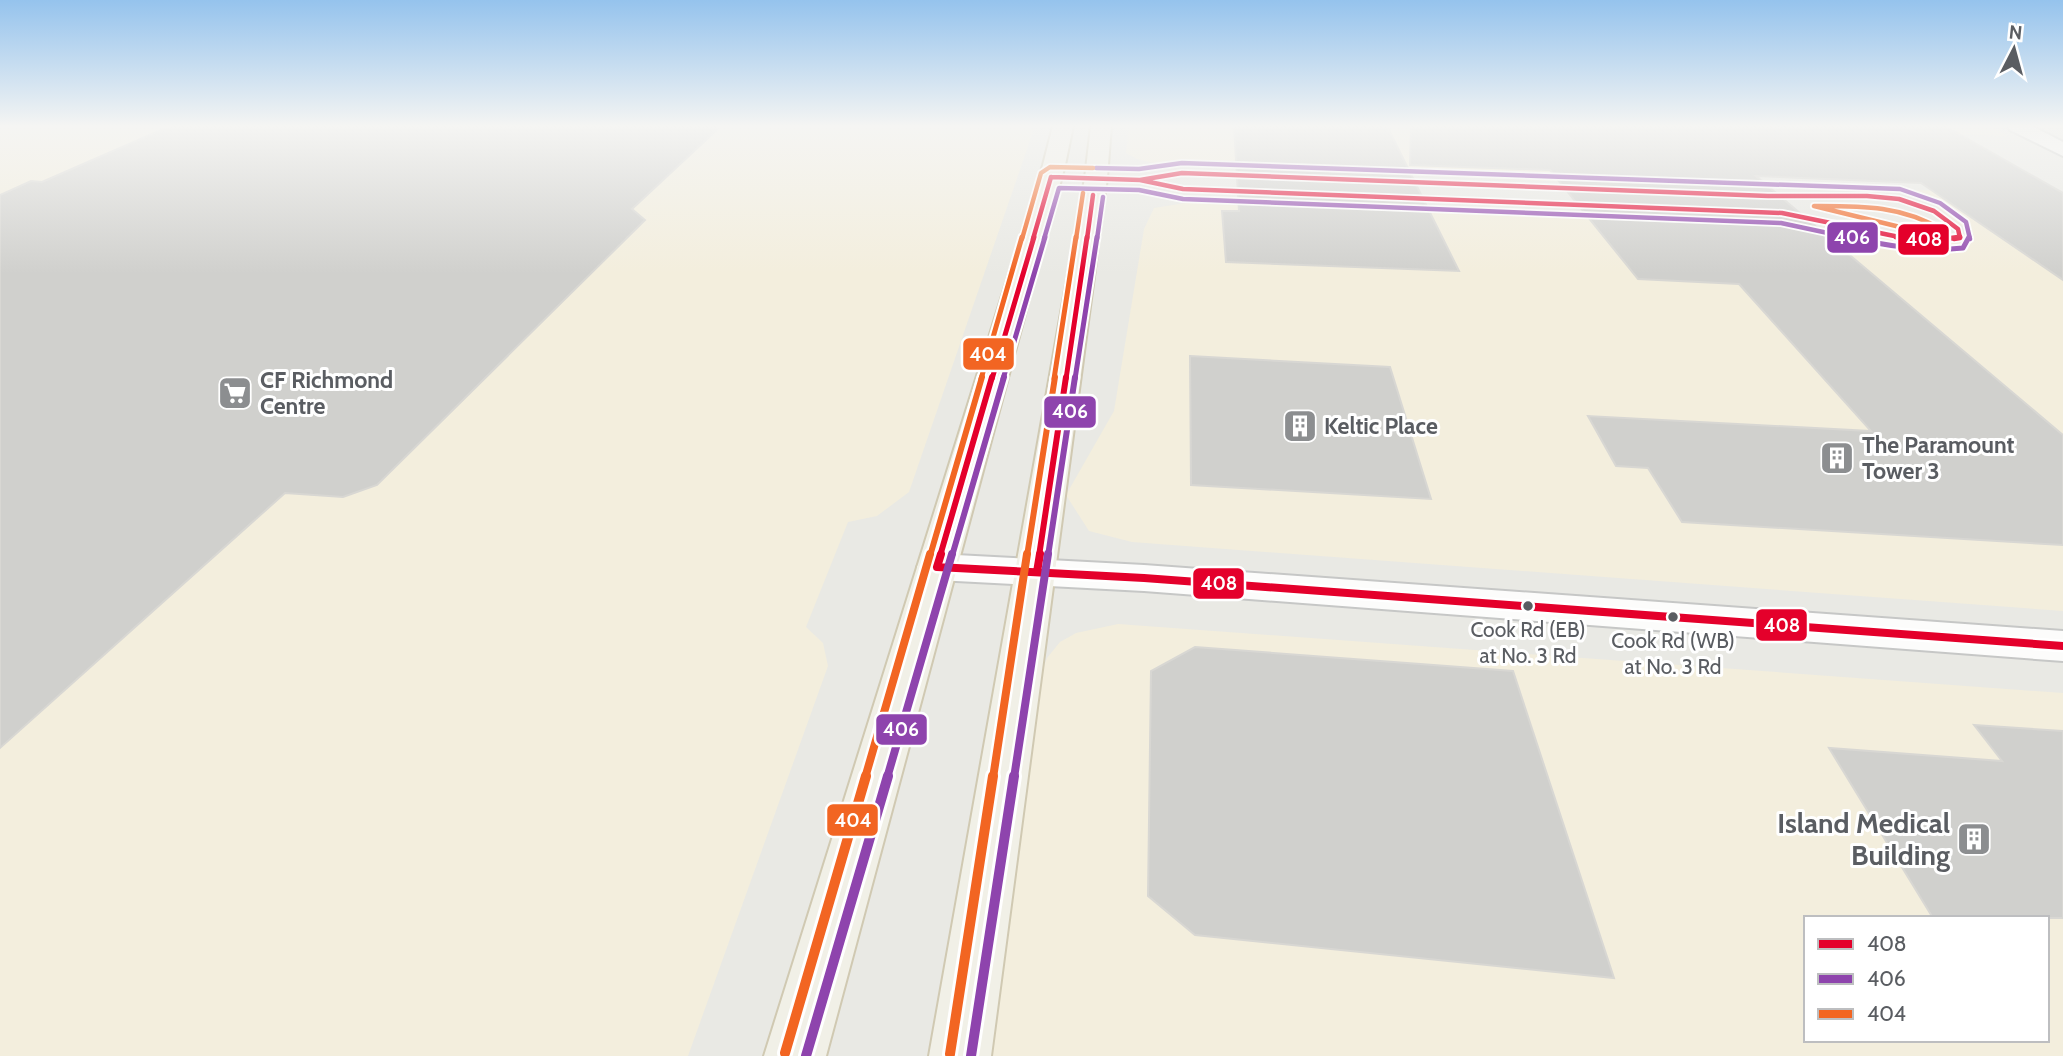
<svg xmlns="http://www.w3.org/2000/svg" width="2063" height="1056" viewBox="0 0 2063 1056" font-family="Cabin,sans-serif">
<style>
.commercial{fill:#f3eedd;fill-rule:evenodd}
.building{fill:#d0d0cd;stroke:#d8d7d3;stroke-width:2}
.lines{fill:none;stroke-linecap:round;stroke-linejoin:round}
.minor-casing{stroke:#c6c7c6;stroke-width:4}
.major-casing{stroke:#d0c9b2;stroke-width:4}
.minor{fill:#fcfcfb;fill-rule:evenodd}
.major{fill:#f1f0e7;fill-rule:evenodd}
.bus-1-far3-casing{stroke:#fff;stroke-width:8}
.bus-1-far2-casing{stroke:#fff;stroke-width:9}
.bus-1-far1-casing{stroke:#fff;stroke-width:11}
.bus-1-casing{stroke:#fff;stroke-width:13}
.bus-2-far4-casing{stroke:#fff;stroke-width:8}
.bus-2-far3-casing{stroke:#fff;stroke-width:9}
.bus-2-far2-casing{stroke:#fff;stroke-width:11}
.bus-2-far1-casing{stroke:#fff;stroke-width:13}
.bus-2-casing{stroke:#fff;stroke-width:16}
.bus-3-far4-casing{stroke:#fff;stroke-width:8}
.bus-3-far3-casing{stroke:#fff;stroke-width:9}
.bus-3-far2-casing{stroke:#fff;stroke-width:11}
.bus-3-far1-casing{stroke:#fff;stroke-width:13}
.bus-3-casing{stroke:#fff;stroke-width:16}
.bus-1-far3{stroke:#e4002b;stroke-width:4.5}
.bus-1-far2{stroke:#e4002b;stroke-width:5}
.bus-1-far1{stroke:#e4002b;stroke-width:6}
.bus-1{stroke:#e4002b;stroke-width:8}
.bus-2-far4{stroke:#8e44ad;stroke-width:4.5}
.bus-2-far3{stroke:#8e44ad;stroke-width:5}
.bus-2-far2{stroke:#8e44ad;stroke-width:6}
.bus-2-far1{stroke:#8e44ad;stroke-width:8}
.bus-2{stroke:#8e44ad;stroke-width:10}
.bus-3-far4{stroke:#f26522;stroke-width:4.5}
.bus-3-far3{stroke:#f26522;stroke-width:5}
.bus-3-far2{stroke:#f26522;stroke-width:6}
.bus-3-far1{stroke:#f26522;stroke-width:8}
.bus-3{stroke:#f26522;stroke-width:10}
.bus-dot{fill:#5a5d62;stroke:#fff;stroke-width:2.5}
.labels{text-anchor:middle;stroke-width:6;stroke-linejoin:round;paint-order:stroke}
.bus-label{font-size:21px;fill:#5a5d62;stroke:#fff}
.poi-label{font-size:23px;font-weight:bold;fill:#5a5d62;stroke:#fff;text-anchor:start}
.near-poi-label{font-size:28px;font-weight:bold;fill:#5a5d62;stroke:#fff;text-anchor:end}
.line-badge{stroke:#fff;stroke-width:2.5}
.badge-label{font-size:19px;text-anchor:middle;font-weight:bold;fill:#fff}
</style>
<rect width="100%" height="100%" fill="#e9e9e4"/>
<path class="commercial" d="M 0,126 L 1035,126 L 909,492 L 877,516 L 848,522 L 806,627 L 823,643 L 828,666 L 688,1056 L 0,1056 Z
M 1129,126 L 1564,126 L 1621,184 L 1162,165 L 1137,159 L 1126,153 Z
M 1722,126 L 1990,126 L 2008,136 Z
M 1915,190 L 2063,195 L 2063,611 L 1132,542 L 1089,531 L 1066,495 L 1114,411 L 1144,229 L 1154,208 L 1211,199 L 1974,235 Z
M 1118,624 L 2063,693 L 2063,1056 L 987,1056 L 1041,674 L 1047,658 L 1060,642 L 1076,633 ZM 1806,918 L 2047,918 L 2047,1040 L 1806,1040 Z"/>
<path class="building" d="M 170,126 L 721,126 L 632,209 L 645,220 L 377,485 L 343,497 L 285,493 L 0,748 L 0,195 L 31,181 L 42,182 Z
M 1234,126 L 1387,126 L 1459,271 L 1226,262 L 1222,211 L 1239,211 Z
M 1411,126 L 1945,126 L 2063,193 L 2063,280 L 1921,183 L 1756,176 L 2063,435 L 2063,545 L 1682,522 L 1648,468 L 1616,466 L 1588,416 L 1871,431 L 1739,284 L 1638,279 L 1550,170 L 1410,165 Z
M 1190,356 L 1390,367 L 1431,499 L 1191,485 Z
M 1195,647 L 1513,671 L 1614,978 L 1195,935 L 1148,896 L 1151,671 Z
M 1974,725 L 2063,731 L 2063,918 L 1933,918 L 1829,748 L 2002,761 Z"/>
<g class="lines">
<g class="minor-casing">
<path id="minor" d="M 2007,126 L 2032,126 L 2063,142 L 2063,156 L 2010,130 Z
M 937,554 L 1144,565 L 2063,631 L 2063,661 L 1144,591 L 937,580 L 923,576 L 917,567 L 923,558 Z"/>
</g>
<g class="major-casing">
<path id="major" d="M 1053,126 L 1073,126 L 1065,165 L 826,1056 L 764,1056 L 1043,165 Z
M 1091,126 L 1111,126 L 1107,178 L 991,1056 L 929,1056 L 1085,178 Z"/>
</g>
<use href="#minor" class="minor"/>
<use href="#major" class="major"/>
<g class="bus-1-far3-casing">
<path id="bus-1-far3" d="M 1051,177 L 1140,180
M 1033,239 L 1051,177
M 1087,239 L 1093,195
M 1909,239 L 1782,213 L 1183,189 L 1140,180 L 1182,173 L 1768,196 L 1867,196 L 1899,199 L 1934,211 L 1958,229 L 1960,238 L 1954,239"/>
</g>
<g class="bus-1-far2-casing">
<path id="bus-1-far2" d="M 1896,237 L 1937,240 L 1960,237
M 992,379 L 1034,237
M 1066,379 L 1087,237"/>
</g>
<g class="bus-1-far1-casing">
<path id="bus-1-far1" d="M 940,556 L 992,377
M 1039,556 L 1066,377"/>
</g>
<g class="bus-1-casing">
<path id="bus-1" d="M 937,567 L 1144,578 L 2063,646
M 937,567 L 941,554
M 1037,572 L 1040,554"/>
</g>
<g class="bus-2-far4-casing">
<path id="bus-2-far4" d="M 1096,168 L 1139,169 L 1182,163 L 1900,189 L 1940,203 L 1966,222 L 1970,239
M 1044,239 L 1059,188 L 1139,190 L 1183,199 L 1781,223 L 1856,239
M 1097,239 L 1103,197"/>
</g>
<g class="bus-2-far3-casing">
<path id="bus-2-far3" d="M 1849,237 C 1887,246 1923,252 1963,248 L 1969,237
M 1003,379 L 1045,237
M 1075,379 L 1097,237"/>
</g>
<g class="bus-2-far2-casing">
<path id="bus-2-far2" d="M 952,556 L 1004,377
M 1048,556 L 1075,377"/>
</g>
<g class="bus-2-far1-casing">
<path id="bus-2-far1" d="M 887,778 L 952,554
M 1014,778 L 1048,554"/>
</g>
<g class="bus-2-casing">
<path id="bus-2" d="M 806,1056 L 888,776
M 971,1056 L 1014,776"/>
</g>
<g class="bus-3-far4-casing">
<path id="bus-3-far4" d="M 1814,206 C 1860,206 1902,205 1942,230 L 1900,227 Z
M 1022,239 L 1041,173 L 1050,167 L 1093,168
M 1076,239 L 1083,193"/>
</g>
<g class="bus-3-far3-casing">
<path id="bus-3-far3" d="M 981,379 L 1022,237
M 1054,379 L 1076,237"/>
</g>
<g class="bus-3-far2-casing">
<path id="bus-3-far2" d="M 930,556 L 982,377
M 1027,556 L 1055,377"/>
</g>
<g class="bus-3-far1-casing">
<path id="bus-3-far1" d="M 865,778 L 930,554
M 993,778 L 1027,554"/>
</g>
<g class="bus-3-casing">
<path id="bus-3" d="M 785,1053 L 866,776
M 950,1054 L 993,776"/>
</g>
<use href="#bus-1-far3" class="bus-1-far3"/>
<use href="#bus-1-far2" class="bus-1-far2"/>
<use href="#bus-1-far1" class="bus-1-far1"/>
<use href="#bus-1" class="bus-1"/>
<use href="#bus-2-far4" class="bus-2-far4"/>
<use href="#bus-2-far3" class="bus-2-far3"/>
<use href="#bus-2-far2" class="bus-2-far2"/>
<use href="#bus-2-far1" class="bus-2-far1"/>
<use href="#bus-2" class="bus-2"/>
<use href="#bus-3-far4" class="bus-3-far4"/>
<use href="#bus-3-far3" class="bus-3-far3"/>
<use href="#bus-3-far2" class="bus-3-far2"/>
<use href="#bus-3-far1" class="bus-3-far1"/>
<use href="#bus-3" class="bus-3"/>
</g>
<linearGradient id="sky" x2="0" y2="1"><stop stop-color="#95c3ed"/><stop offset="0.46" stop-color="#f5f5f3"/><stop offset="1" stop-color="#f5f5f3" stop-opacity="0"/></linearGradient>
<rect width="2063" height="274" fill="url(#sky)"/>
<defs>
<g id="supermarket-square" transform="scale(1.75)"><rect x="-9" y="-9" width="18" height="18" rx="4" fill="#8c8e90" stroke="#fff"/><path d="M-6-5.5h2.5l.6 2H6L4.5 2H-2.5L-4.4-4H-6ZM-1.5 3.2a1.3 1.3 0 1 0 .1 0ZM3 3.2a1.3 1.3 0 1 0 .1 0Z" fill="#fff"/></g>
<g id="building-square" transform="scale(1.75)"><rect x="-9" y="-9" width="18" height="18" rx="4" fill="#8c8e90" stroke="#fff"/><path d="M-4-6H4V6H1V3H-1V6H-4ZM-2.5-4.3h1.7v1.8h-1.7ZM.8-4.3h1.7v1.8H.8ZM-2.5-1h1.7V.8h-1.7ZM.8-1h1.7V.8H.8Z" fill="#fff"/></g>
</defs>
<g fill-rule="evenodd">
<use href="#supermarket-square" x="235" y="393"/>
<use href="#building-square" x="1300" y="426"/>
<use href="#building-square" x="1837" y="458"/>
<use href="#building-square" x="1974" y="839"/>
</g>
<g class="bus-dot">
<circle cx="1528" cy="606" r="6"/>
<circle cx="1673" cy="617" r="6"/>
</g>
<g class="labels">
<g class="bus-label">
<text x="1528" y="637">Cook Rd (EB)<tspan x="1528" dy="26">at No. 3 Rd</tspan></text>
<text x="1673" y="648">Cook Rd (WB)<tspan x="1673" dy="26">at No. 3 Rd</tspan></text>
</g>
<g class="poi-label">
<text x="260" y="388">CF Richmond<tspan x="260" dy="26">Centre</tspan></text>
<text x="1324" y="434">Keltic Place</text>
<text x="1862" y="453">The Paramount<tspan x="1862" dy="26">Tower 3</tspan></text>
</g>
<g class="near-poi-label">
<text x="1950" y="833">Island Medical<tspan x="1950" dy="32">Building</tspan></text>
</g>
</g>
<g class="line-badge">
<rect x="1826" y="221" width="53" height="33" rx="7" fill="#8e44ad"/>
<rect x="1897" y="223" width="53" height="33" rx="7" fill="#e4002b"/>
<rect x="962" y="337" width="53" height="34" rx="7" fill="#f26522"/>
<rect x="1043" y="395" width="54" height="34" rx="7" fill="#8e44ad"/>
<rect x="1192" y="567" width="53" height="33" rx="7" fill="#e4002b"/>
<rect x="1755" y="608" width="53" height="34" rx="7" fill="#e4002b"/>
<rect x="875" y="713" width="53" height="33" rx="7" fill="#8e44ad"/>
<rect x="826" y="803" width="53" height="34" rx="7" fill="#f26522"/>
</g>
<g class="badge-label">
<text x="1852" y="244">406</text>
<text x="1924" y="246">408</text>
<text x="988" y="361">404</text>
<text x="1070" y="418">406</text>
<text x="1219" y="590">408</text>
<text x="1782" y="632">408</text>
<text x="901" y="736">406</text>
<text x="853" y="827">404</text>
</g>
<rect x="1804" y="916" width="245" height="126" fill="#ffffff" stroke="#bdbec0" stroke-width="2"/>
<rect x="1818" y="939" width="35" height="10" fill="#e4002b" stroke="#bdbec0" stroke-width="2"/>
<text x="1867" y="951" font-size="21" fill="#5a5d62">408</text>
<rect x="1818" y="974" width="35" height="10" fill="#8e44ad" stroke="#bdbec0" stroke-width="2"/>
<text x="1867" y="986" font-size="21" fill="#5a5d62">406</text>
<rect x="1818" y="1009" width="35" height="10" fill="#f26522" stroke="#bdbec0" stroke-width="2"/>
<text x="1867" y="1021" font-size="21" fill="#5a5d62">404</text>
<g transform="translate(2014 49) rotate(6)" stroke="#ffffff" stroke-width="5" paint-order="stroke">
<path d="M0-5L12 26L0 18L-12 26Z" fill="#5a5d62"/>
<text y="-10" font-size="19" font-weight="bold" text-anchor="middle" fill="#5a5d62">N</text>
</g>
</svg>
